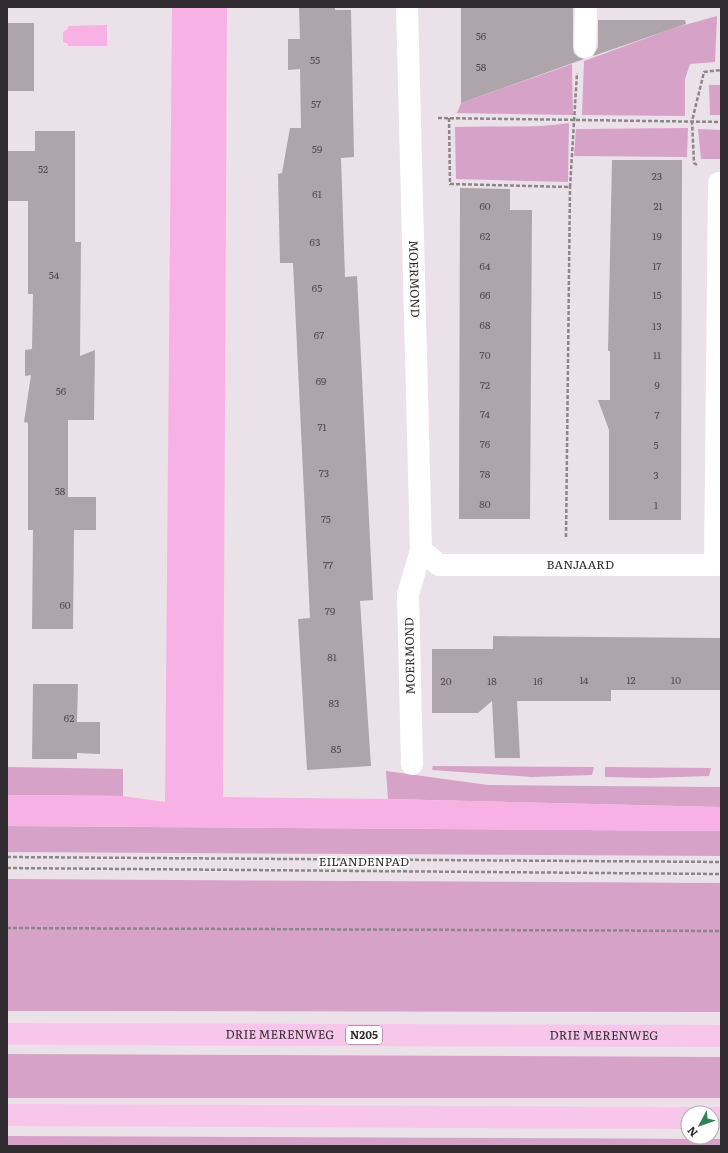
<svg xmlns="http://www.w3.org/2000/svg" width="728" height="1153" viewBox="0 0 728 1153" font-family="Literata,serif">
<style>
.green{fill:#d6a2c8}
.water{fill:#f7b1e5}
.building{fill:#aea5ab}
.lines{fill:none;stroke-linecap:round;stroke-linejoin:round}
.path{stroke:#8c858a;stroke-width:2.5;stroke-dasharray:4 2;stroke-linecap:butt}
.minor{stroke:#fff;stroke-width:22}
.highway{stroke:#f7c6ea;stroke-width:22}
.labels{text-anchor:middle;stroke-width:3.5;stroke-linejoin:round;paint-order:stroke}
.number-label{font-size:10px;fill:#504a4e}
.shield{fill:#fff;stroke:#6e6b6d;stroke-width:1}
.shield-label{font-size:11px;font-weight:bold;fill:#302c2f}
.street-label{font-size:12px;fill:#302c2f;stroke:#fff}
</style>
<rect width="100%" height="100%" fill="#ebe1e8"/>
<path class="green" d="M 717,16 L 715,62 L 690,64 L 685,79 L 685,116 L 582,115 L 584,61 L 674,28 Z
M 572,64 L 573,115 L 457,113 L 461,103 Z
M 709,85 L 721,85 L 721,115 L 710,115 Z
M 569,123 L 568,182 L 456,179 L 455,127 C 493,125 532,129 569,123 Z
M 688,128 L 687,157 L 574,156 L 576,129 Z
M 698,129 L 721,130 L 721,159 L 701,159 Z
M 433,766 L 594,767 L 592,775 L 532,777 L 432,770 Z
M 7,767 L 123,769 L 123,796 L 7,795 Z
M 605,767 L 711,768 L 709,776 L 649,778 L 605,777 Z
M 386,771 L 488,785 L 721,787 L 721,807 L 388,799 Z
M 7,826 L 721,831 L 721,856 L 7,852 Z
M 7,879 L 721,883 L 721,1012 L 7,1011 Z
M 7,1054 L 721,1057 L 721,1098 L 7,1098 Z
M 7,1136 L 721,1139 L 721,1146 L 7,1146 Z"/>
<path class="water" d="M 172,7 L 227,7 L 223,797 L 388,799 L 721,807 L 721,831 L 7,826 L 7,795 L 123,796 L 165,802 Z
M 107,25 L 107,46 L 68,46 L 68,44 L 63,42 L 63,32 L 68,29 L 68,26 Z"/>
<path class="building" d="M 299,7 L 335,7 L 335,10 L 351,10 L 354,157 L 341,158 L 345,277 L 357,276 L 373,600 L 360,601 L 371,766 L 307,770 L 298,619 L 310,618 L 293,263 L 280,263 L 278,174 L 282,173 L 290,128 L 301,128 L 300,69 L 288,70 L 288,39 L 300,39 Z
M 461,7 L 573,7 L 573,47 L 574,53 L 578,57 L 584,59 L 461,103 Z
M 598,20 L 685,20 L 686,24 L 593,56 L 598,47 Z
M 7,23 L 34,23 L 34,91 L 7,91 Z
M 35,131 L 75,131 L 75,242 L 81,242 L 80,356 L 95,350 L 94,420 L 68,420 L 68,497 L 96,497 L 96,530 L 74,530 L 73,629 L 32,629 L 33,530 L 28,530 L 28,423 L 24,422 L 31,375 L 25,376 L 25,350 L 32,349 L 33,294 L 28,294 L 28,201 L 8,201 L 8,151 L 35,151 Z
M 612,160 L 682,160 L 681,520 L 609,520 L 609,430 L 598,400 L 610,400 L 610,351 L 608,351 Z
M 460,188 L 510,189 L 510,210 L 532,210 L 530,519 L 459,519 Z
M 493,636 L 721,638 L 721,690 L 611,690 L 611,701 L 517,701 L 520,758 L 495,758 L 492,701 L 478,713 L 432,713 L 432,649 L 493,649 Z
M 33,684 L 78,684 L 77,722 L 100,722 L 100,754 L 77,753 L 77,759 L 32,759 Z"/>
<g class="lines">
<path class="path" d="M 438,118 L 721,122
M 449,118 L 450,184 L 570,187 L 577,73
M 697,165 L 694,163 L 692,121 L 704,72 L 721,70
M 566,537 L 570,187
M 7,857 L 721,862
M 7,868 L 721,874
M 7,928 L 721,931"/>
<g class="minor">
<path id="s1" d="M 407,7 L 421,550 L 439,565 L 721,565"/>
<path d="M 585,47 L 586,7"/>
<path d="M 715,564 L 719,183"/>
<path d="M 412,764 L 408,594 L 421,550"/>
</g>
<g class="highway">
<path id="s2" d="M 7,1034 L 721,1036"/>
<path d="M 7,1115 L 688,1118"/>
<path d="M 712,1118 L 721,1118"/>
</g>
</g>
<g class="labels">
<g class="number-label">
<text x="481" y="40">56</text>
<text x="315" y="64">55</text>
<text x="481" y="71">58</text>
<text x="316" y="108">57</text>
<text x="317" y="153">59</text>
<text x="43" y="173">52</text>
<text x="657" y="180">23</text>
<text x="317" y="198">61</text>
<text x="485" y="210">60</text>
<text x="658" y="210">21</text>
<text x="485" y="240">62</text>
<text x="657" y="240">19</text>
<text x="315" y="246">63</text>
<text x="485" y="270">64</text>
<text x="657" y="270">17</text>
<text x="54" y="279">54</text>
<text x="317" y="292">65</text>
<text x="485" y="299">66</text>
<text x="657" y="299">15</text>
<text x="485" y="329">68</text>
<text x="657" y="330">13</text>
<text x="319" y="339">67</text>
<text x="485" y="359">70</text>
<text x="657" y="359">11</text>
<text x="321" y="385">69</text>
<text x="485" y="389">72</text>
<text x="657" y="389">9</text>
<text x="61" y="395">56</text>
<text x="485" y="418">74</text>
<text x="657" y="419">7</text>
<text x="322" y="431">71</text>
<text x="485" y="448">76</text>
<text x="656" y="449">5</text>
<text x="324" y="477">73</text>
<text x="485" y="478">78</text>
<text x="656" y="479">3</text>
<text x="60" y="495">58</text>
<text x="485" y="508">80</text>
<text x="656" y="509">1</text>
<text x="326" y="523">75</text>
<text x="328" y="569">77</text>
<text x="65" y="609">60</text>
<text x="330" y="615">79</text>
<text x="332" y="661">81</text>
<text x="584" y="684">14</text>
<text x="631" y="684">12</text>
<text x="676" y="684">10</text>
<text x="446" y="685">20</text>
<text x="492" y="685">18</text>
<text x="538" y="685">16</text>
<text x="334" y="707">83</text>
<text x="69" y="722">62</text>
<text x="336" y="753">85</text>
</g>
<rect class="shield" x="346" y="1026" width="36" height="18" rx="3"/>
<g class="shield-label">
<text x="364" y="1039">N205</text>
</g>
<g class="street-label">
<text dy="4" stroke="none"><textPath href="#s1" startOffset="272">MOERMOND</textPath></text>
<text dy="4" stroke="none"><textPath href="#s1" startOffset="708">BANJAARD</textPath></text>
<text transform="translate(410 656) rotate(-91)" y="4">MOERMOND</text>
<text x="364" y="866">EILANDENPAD</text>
<text dy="4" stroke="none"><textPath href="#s2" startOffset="273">DRIE MERENWEG</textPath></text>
<text dy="4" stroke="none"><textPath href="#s2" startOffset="597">DRIE MERENWEG</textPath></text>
</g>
</g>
<rect width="728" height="1153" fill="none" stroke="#302c2f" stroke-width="16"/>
<g transform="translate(700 1125) rotate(229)"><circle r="19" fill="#ffffff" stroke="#acabac"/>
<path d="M0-3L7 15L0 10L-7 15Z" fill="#2e8255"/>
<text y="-6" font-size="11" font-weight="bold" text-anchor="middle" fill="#302c2f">N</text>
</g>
</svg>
